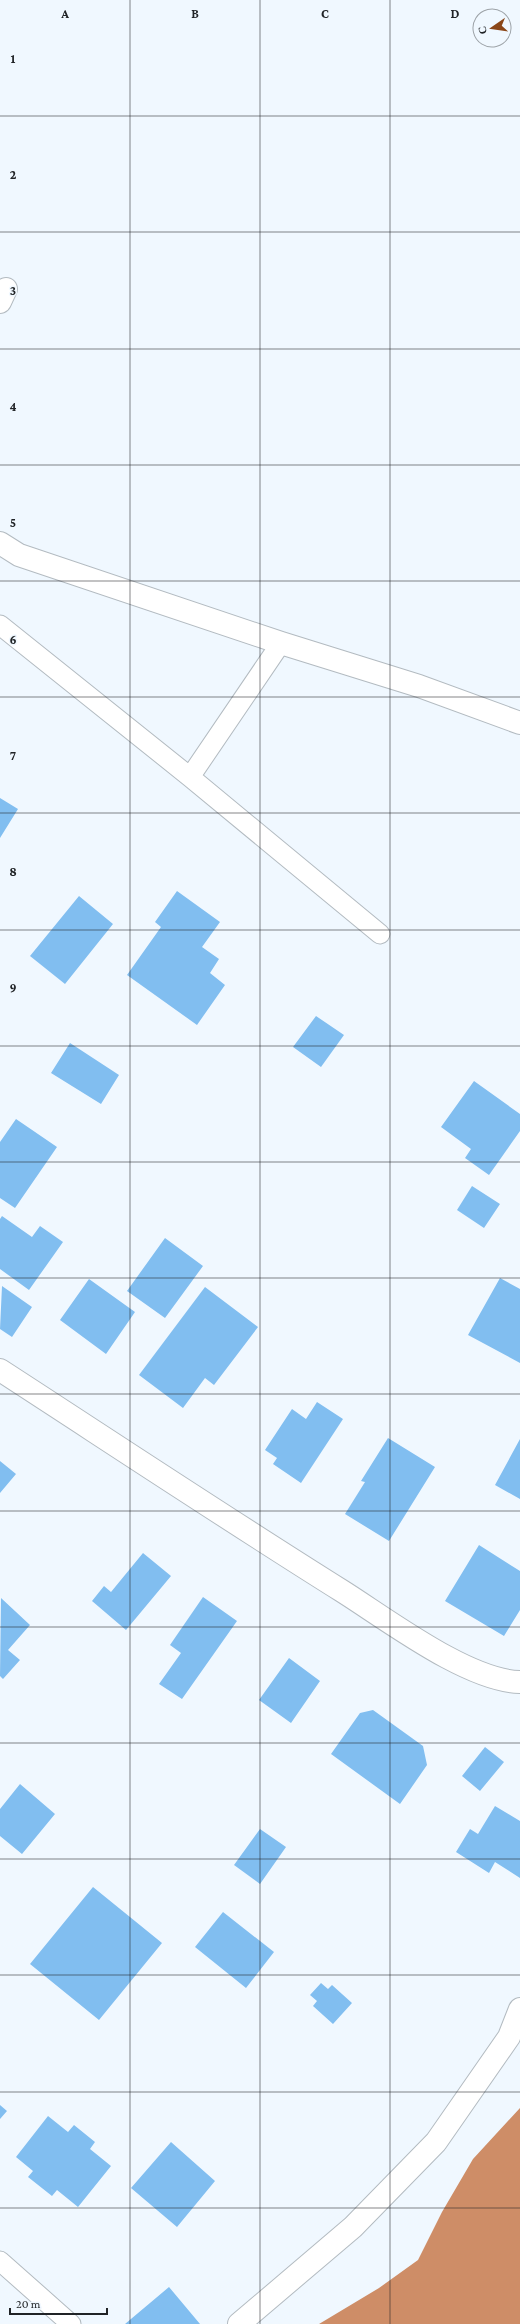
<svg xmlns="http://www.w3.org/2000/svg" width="520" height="2324" viewBox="0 0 520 2324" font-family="'Crimson Pro',serif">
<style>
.water{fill:#ce8d67}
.building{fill:#81bef0}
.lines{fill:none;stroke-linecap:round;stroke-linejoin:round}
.lane-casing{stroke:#b3bbc1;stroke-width:21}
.street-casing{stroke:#b3bbc1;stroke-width:24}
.secondary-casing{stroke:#b3bbc1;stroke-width:24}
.lane{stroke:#fff;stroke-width:19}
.street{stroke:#fff;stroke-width:22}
.secondary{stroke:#fff;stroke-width:22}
.grid{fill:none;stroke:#202326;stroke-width:1;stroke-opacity:0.55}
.grid-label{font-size:13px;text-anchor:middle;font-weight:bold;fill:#202326;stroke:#f0f8ff;stroke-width:3;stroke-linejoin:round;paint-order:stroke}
</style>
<rect width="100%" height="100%" fill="#f0f8ff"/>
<path class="water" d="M 520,2108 L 520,2324 L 319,2324 L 379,2288 L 418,2260 L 442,2212 L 473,2159 Z"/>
<path class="building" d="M 0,798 L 18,809 L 0,838 Z
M 177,891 L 220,922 L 202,947 L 219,959 L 210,973 L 225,985 L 197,1025 L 127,975 L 161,927 L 155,922 Z
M 79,896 L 113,924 L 65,984 L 30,956 Z
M 316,1016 L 344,1035 L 321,1067 L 293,1047 Z
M 70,1043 L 119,1075 L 101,1104 L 51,1073 Z
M 474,1081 L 520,1114 L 520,1131 L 489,1175 L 465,1158 L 471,1149 L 441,1127 Z
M 16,1119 L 57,1147 L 15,1208 L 0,1198 L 0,1142 Z
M 472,1186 L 500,1204 L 484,1228 L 457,1210 Z
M 2,1216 L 32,1237 L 40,1226 L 63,1242 L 29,1290 L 0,1269 L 0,1219 Z
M 165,1238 L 203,1266 L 165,1318 L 127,1291 Z
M 500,1278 L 520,1289 L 520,1363 L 468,1335 Z
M 89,1279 L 135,1312 L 106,1354 L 60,1320 Z
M 2,1286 L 32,1307 L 12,1337 L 0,1329 Z
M 205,1287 L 258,1327 L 214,1385 L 205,1378 L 183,1408 L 139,1375 Z
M 317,1402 L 343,1419 L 301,1483 L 273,1464 L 277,1458 L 265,1450 L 292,1409 L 306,1419 Z
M 388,1438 L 435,1467 L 389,1541 L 345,1514 L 365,1482 L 361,1481 Z
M 520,1439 L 520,1499 L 495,1485 Z
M 0,1461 L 16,1474 L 0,1493 Z
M 479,1545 L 520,1571 L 520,1610 L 504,1636 L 445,1601 Z
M 143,1553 L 171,1576 L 126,1630 L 92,1601 L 104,1586 L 111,1592 Z
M 203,1597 L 237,1621 L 182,1699 L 159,1684 L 181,1653 L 170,1645 Z
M 1,1598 L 30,1625 L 8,1650 L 20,1660 L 3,1679 L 0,1676 Z
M 289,1658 L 320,1681 L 291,1723 L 259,1700 Z
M 373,1710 L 423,1746 L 427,1765 L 400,1804 L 331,1754 L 360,1713 Z
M 485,1747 L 504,1762 L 480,1791 L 462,1776 Z
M 20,1784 L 55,1814 L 22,1854 L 0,1836 L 0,1809 Z
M 495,1806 L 520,1821 L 520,1878 L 495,1862 L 489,1873 L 456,1852 L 470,1829 L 478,1834 Z
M 260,1829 L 286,1847 L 260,1884 L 234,1865 Z
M 93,1887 L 162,1943 L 99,2020 L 30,1964 Z
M 223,1912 L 274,1952 L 246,1988 L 195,1947 Z
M 321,1983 L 328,1989 L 332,1985 L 352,2003 L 333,2024 L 313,2006 L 317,2001 L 310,1995 Z
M 0,2105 L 7,2111 L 0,2119 Z
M 48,2116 L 68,2132 L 74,2125 L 95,2142 L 90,2149 L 111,2166 L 78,2207 L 57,2190 L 52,2196 L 28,2177 L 33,2171 L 16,2157 Z
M 171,2142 L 215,2181 L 177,2227 L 131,2188 Z
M 169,2287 L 200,2324 L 125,2324 Z"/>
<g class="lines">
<g class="lane-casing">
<path id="lane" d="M 0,625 L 190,777 L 380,934
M 190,777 L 281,643
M 0,2261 L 71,2324"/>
</g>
<g class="street-casing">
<path id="street" d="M 0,302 L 6,289
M 0,543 L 19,555 L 281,643 L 419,686 L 520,723
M 239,2324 L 353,2227 L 436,2142 L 509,2037 L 520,2009"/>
</g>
<g class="secondary-casing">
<path id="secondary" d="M 0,1370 C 114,1444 227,1519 342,1591 C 388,1620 468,1681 520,1682"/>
</g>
<use href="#lane" class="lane"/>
<use href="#street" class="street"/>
<use href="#secondary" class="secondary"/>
</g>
<path class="grid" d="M 130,0 L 130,2324M 260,0 L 260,2324M 390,0 L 390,2324M 0,116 L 520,116M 0,232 L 520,232M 0,349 L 520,349M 0,465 L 520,465M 0,581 L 520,581M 0,697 L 520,697M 0,813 L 520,813M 0,930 L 520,930M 0,1046 L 520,1046M 0,1162 L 520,1162M 0,1278 L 520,1278M 0,1394 L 520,1394M 0,1511 L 520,1511M 0,1627 L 520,1627M 0,1743 L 520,1743M 0,1859 L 520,1859M 0,1975 L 520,1975M 0,2092 L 520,2092M 0,2208 L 520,2208"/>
<g class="grid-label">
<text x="65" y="18">A</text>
<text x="195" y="18">B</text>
<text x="325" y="18">C</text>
<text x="455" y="18">D</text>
<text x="13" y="63">1</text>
<text x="13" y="179">2</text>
<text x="13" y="295">3</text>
<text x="13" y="411">4</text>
<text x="13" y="527">5</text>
<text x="13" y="644">6</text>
<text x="13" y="760">7</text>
<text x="13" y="876">8</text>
<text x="13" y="992">9</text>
</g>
<g transform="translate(492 28) rotate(257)"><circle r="19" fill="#f0f8ff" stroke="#9da3a8"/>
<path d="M0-3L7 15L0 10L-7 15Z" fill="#8a4618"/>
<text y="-6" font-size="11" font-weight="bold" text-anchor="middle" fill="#202326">С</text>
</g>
<path d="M10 2308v6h97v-6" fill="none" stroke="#202326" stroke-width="2"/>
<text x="16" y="2308" font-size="12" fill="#202326" stroke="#f0f8ff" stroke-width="3" paint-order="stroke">20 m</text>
</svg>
